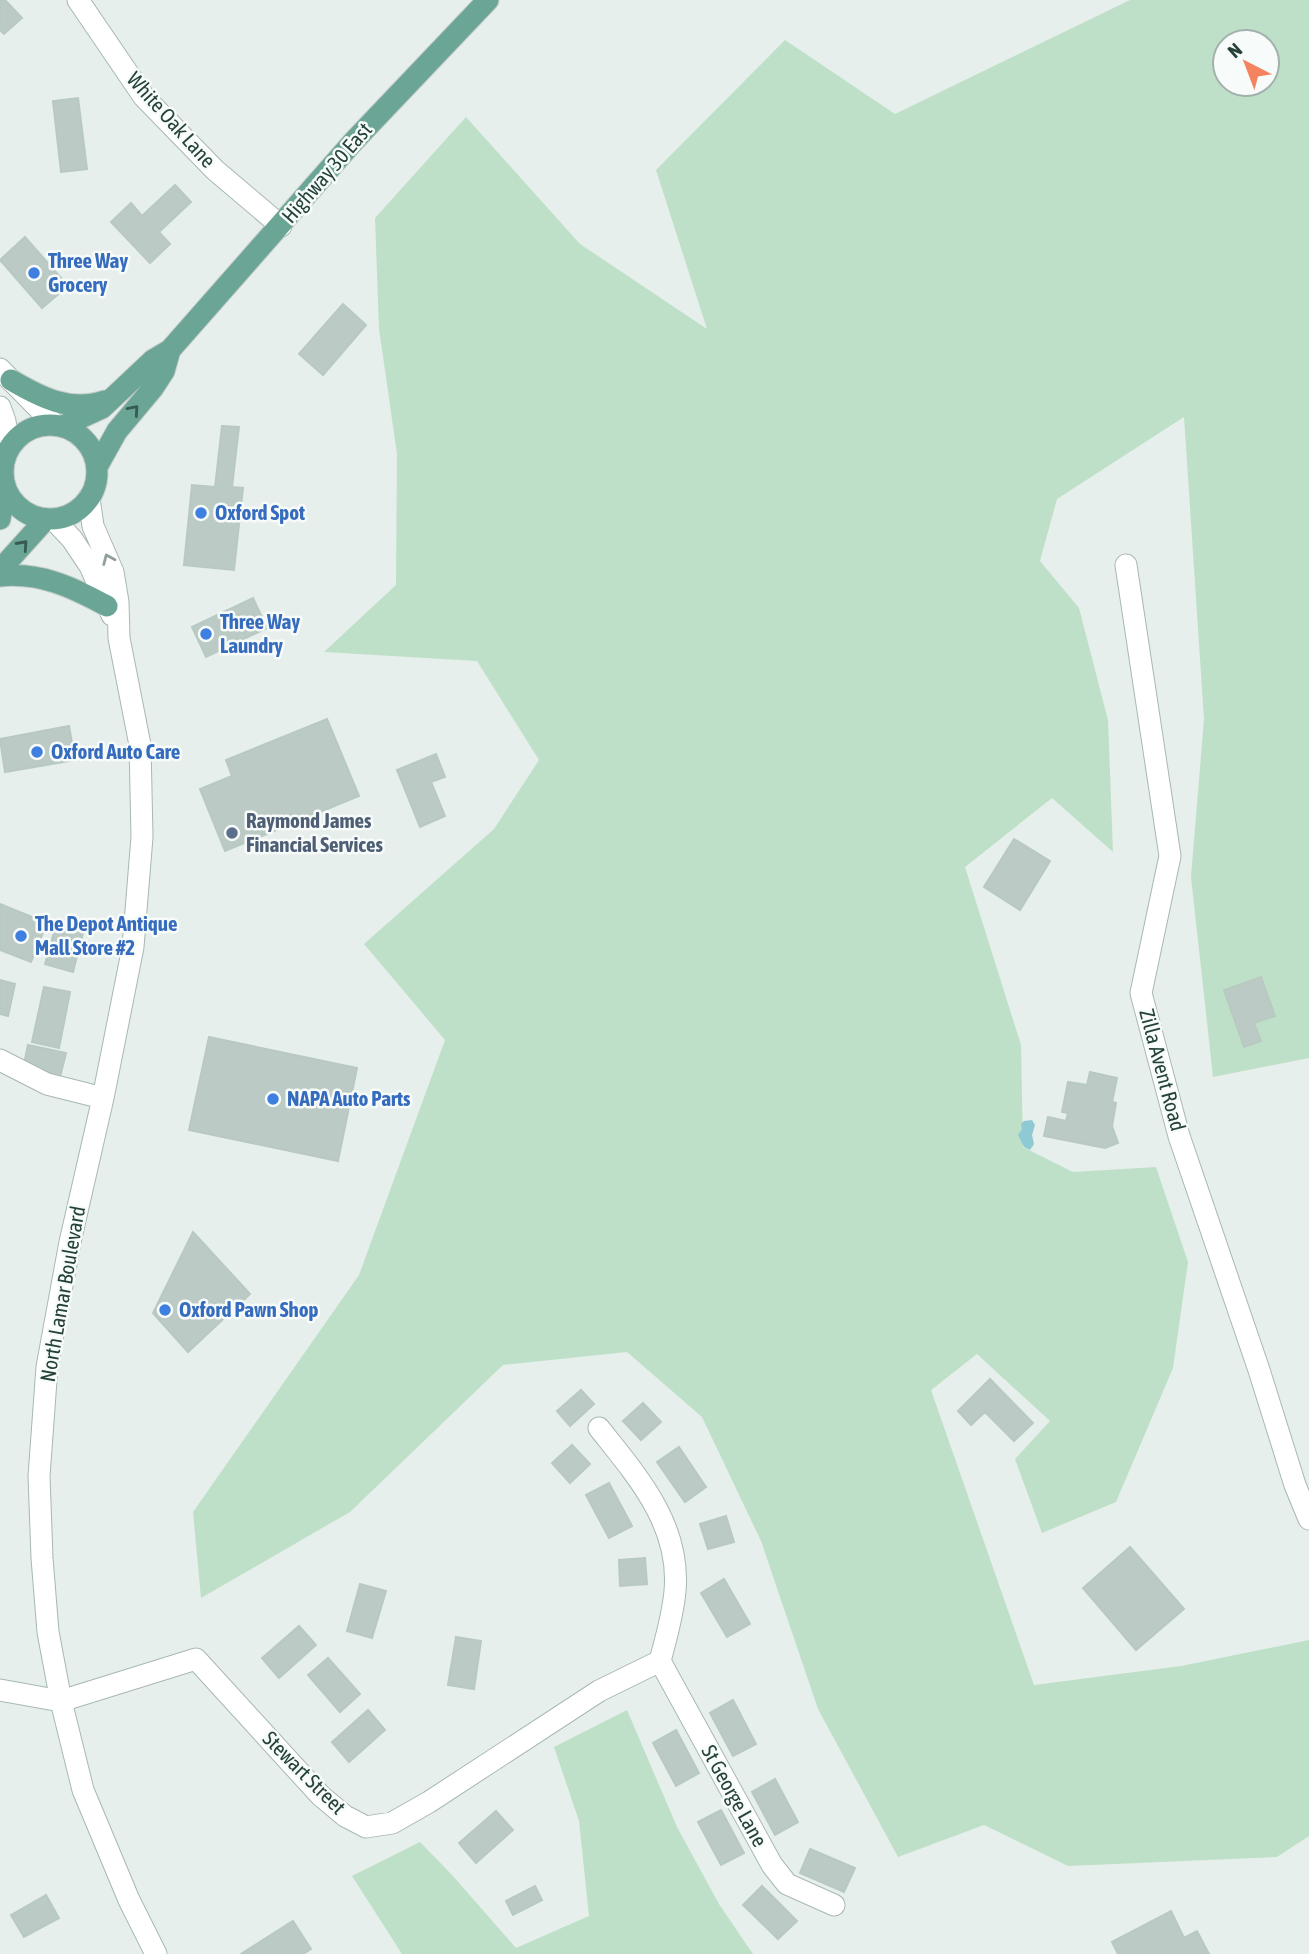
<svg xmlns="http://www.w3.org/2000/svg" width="1309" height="1954" viewBox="0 0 1309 1954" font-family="'Asap Condensed',sans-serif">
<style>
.green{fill:#bfe0c8;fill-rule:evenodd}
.water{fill:#8ec9d4}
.building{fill:#bbcac4;stroke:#b8c9c2;stroke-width:2}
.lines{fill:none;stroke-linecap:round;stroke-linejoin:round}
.minor-casing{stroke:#a8b8b2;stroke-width:23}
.major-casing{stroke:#c2cac8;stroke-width:23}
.minor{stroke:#fff;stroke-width:21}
.major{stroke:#6aa596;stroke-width:21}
.oneway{stroke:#365b51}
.oneway2{stroke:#92a09c}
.shop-dot{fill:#3f7fe0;stroke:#f7fbf9;stroke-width:2.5}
.service-dot{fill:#5c6f8a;stroke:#f7fbf9;stroke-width:2.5}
.labels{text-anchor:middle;stroke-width:5;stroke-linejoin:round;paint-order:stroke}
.street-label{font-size:21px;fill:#24423a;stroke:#f7fbf9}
.shop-label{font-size:21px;font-weight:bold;fill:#366cbe;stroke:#f7fbf9;text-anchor:start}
.service-label{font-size:21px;font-weight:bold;fill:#4e5e75;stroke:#f7fbf9;text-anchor:start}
</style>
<rect width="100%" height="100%" fill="#e6efeb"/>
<path class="green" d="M 1130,0 L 1309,0 L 1309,1058 L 1213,1077 L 1191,877 L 1204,719 L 1184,417 L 1057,499 L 1040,561 L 1079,608 L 1108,720 L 1113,852 L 1052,798 L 965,867 L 1021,1045 L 1023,1147 L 1073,1172 L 1156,1167 L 1188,1262 L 1173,1368 L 1116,1502 L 1042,1533 L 1015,1459 L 1050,1421 L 977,1354 L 931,1390 L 1034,1685 L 1181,1666 L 1309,1640 L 1309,1836 L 1277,1857 L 1068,1866 L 984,1825 L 898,1857 L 818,1709 L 761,1541 L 702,1417 L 627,1352 L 503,1365 L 350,1512 L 201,1598 L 193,1512 L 359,1275 L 445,1040 L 364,944 L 494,829 L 539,760 L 477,661 L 324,652 L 396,585 L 397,454 L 379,329 L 375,218 L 466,117 L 580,244 L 707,329 L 656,170 L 785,40 L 895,114 ZM 1225,42 L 1267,42 L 1267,84 L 1225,84 Z
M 627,1710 L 677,1827 L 719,1904 L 753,1954 L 402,1954 L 352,1876 L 420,1842 L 453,1876 L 516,1948 L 589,1916 L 579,1821 L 554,1747 Z"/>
<path class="water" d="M 1032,1120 L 1035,1125 L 1032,1135 L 1034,1144 L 1030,1150 L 1024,1147 L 1018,1135 L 1022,1129 L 1021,1124 L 1024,1121 Z"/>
<path class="building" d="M 0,0 L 5,0 L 22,18 L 4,34 L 0,30 Z
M 78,98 L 87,169 L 61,172 L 53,101 Z
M 175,185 L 191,202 L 159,232 L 170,244 L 150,263 L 111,222 L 131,203 L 142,216 Z
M 25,237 L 68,286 L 42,308 L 0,260 Z
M 343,304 L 366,325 L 323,375 L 299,354 Z
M 222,426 L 239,427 L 232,487 L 243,488 L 234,570 L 184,565 L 192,485 L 215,487 Z
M 253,598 L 267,628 L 206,657 L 192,627 Z
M 327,719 L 359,796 L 225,851 L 200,789 L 232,776 L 226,760 Z
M 69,726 L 75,760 L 5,772 L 0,739 Z
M 436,754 L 445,777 L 431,782 L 445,816 L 420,827 L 397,770 Z
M 1014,839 L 1050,861 L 1020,910 L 984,887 Z
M 0,904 L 47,923 L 31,962 L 0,950 Z
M 57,922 L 84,929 L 73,972 L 45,964 Z
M 1261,977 L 1275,1016 L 1254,1023 L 1261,1041 L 1244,1047 L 1224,990 Z
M 0,980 L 15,984 L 8,1016 L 0,1014 Z
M 44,987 L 70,992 L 59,1048 L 32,1042 Z
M 209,1037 L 357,1068 L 338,1161 L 189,1130 Z
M 28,1045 L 66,1053 L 60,1077 L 23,1069 Z
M 1090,1072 L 1117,1078 L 1112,1102 L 1116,1103 L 1112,1126 L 1118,1143 L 1105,1148 L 1044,1136 L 1048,1117 L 1066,1121 L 1068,1113 L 1062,1112 L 1068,1082 L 1087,1085 Z
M 193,1232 L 250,1294 L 188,1352 L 153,1313 Z
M 990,1379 L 1033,1423 L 1014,1441 L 985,1412 L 971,1425 L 958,1411 Z
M 581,1390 L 594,1404 L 570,1426 L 557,1411 Z
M 643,1403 L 661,1422 L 641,1440 L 623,1421 Z
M 572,1445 L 590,1464 L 570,1483 L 552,1463 Z
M 679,1447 L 706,1487 L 685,1502 L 657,1462 Z
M 609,1483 L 632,1526 L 609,1538 L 586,1495 Z
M 726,1516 L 734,1542 L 708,1549 L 700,1524 Z
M 1130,1547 L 1184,1609 L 1136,1650 L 1083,1588 Z
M 645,1558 L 647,1584 L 620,1586 L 619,1560 Z
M 724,1579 L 750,1624 L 727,1637 L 701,1593 Z
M 360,1584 L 386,1591 L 372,1638 L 347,1631 Z
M 299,1626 L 316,1645 L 279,1678 L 262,1658 Z
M 456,1637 L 481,1641 L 474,1689 L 448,1685 Z
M 328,1658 L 360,1694 L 340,1712 L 308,1675 Z
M 733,1700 L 756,1744 L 733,1756 L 710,1713 Z
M 368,1710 L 385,1730 L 349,1762 L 332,1742 Z
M 676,1730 L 699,1773 L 676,1786 L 653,1743 Z
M 775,1779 L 798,1822 L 775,1835 L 752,1792 Z
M 721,1810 L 744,1853 L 721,1865 L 698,1822 Z
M 496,1811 L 513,1830 L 476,1863 L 459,1843 Z
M 810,1849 L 855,1868 L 844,1892 L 800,1873 Z
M 535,1886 L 542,1900 L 513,1915 L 506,1901 Z
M 762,1886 L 797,1921 L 778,1939 L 743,1905 Z
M 46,1895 L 59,1918 L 24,1937 L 11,1915 Z
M 1171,1911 L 1184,1938 L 1197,1931 L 1209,1954 L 1118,1954 L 1112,1942 Z
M 293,1921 L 311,1949 L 303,1954 L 241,1954 Z"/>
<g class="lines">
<g class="minor-casing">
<path id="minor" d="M 78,0 L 144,97 L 215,170 L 281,226
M 0,369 L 55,425
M 0,407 L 5,421 L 9,447
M 89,498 L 93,526 L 113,572 L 118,602 L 119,638 L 140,745 L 142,837 L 133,947 L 103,1098 L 70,1242 L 47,1367 L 39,1476 L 42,1558 L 48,1632 L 61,1701 L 83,1790 L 129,1900 L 156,1954
M 53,519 L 72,539 L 90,566 L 112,615
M 1126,565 L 1170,856 L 1141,993 L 1179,1136 L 1259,1370 L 1295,1485 L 1309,1519
M 0,1060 L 47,1084 L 103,1098
M 599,1428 C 637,1476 681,1525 675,1591 C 673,1615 666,1638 660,1661
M 660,1661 L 772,1865 L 787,1884 L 834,1905
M 0,1690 L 61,1701 L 196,1659 L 321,1796 L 345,1816 L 366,1827 L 392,1823 L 429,1802 L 599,1691 L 660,1661"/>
</g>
<g class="major-casing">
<path id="major" d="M 11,380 C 40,397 70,413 105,401
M3 472a47 47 0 1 1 94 0a47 47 0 1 1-94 0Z
M 63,426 L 102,408 L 153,360 L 170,350 L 353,142 L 488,0
M 97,467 L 117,431 L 153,388 L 164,371 L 170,350
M 0,519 L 5,489
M 0,570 L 46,519
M 0,576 C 40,572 72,587 107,606"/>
</g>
<use href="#minor" class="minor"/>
<use href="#major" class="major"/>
</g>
<defs><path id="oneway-chevron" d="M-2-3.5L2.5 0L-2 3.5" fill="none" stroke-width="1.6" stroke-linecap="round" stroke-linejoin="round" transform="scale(1.75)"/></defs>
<g class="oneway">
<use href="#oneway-chevron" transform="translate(134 410) rotate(-49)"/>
<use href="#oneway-chevron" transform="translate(23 545) rotate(-48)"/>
</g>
<use class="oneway2" href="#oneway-chevron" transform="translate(108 559) rotate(-113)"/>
<g class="shop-dot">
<circle cx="34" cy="273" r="7"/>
<circle cx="201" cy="513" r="7"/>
<circle cx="206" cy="634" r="7"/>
<circle cx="37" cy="752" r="7"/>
<circle cx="21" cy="936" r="7"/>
<circle cx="273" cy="1099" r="7"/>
<circle cx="165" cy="1310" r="7"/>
</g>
<circle class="service-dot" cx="232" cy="833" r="7"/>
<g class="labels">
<g class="street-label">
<text transform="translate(171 120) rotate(48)" y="7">White Oak Lane</text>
<text transform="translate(327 173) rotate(-49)" y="7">Highway 30 East</text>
<text transform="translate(1162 1070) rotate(75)" y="7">Zilla Avent Road</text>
<text transform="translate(63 1294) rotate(-80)" y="7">North Lamar Boulevard</text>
<text transform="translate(304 1773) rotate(45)" y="7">Stewart Street</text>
<text transform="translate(734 1796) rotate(61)" y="7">St George Lane</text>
</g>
<g class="shop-label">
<text x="48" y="268">Three Way<tspan x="48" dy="24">Grocery</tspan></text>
<text x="215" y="520">Oxford Spot</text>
<text x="220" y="629">Three Way<tspan x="220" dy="24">Laundry</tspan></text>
<text x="51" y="759">Oxford Auto Care</text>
<text x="35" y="931">The Depot Antique<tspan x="35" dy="24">Mall Store #2</tspan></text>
<text x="287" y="1106">NAPA Auto Parts</text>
<text x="179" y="1317">Oxford Pawn Shop</text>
</g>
<g class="service-label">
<text x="246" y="828">Raymond James<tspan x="246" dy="24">Financial Services</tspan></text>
</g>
</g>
<g transform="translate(1246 63) rotate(318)"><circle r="33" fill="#f7fbf9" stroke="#a3b1ad" stroke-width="2"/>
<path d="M0-5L12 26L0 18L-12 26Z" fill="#f4845f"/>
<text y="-10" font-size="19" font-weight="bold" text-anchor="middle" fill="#24423a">N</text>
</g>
</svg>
